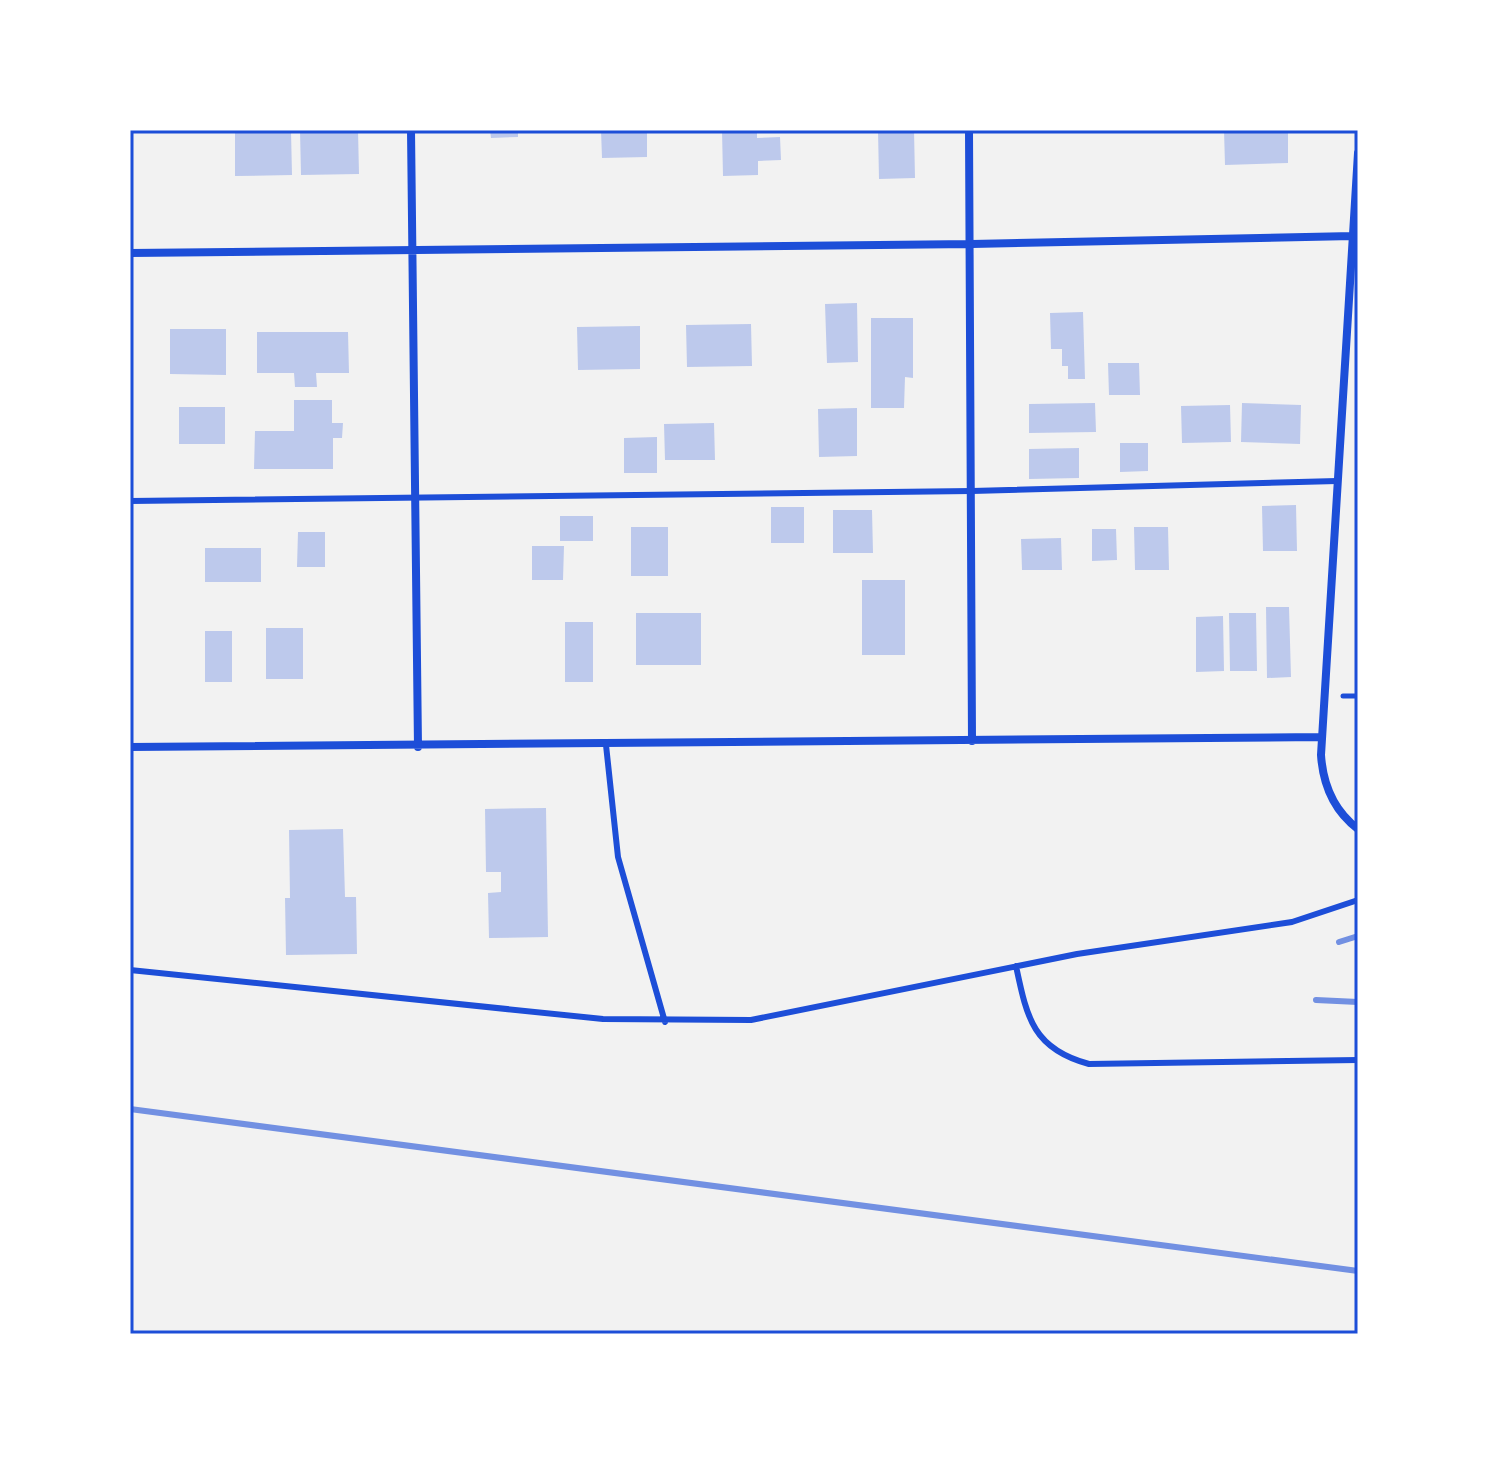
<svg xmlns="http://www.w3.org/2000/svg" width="1488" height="1464" viewBox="0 0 1488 1464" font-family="'IBM Plex Serif',serif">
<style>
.building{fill:#bdc9ec}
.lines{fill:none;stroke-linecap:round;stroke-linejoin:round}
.path{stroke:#1d4ed8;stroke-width:5}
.service{stroke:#1d4ed8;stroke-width:6}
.minor{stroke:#1d4ed8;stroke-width:8}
.rail{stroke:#7290e2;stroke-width:6}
.neatline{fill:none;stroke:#1d4ed8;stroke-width:3}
</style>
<rect width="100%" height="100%" fill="#f2f2f2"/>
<path class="building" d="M 300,130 L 358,130 L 359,174 L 301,175 Z
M 490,130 L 518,130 L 518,137 L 491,138 Z
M 601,130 L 647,130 L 647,157 L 602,158 Z
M 722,130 L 757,130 L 757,138 L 780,137 L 781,160 L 758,161 L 758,175 L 723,176 Z
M 878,130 L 914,130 L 915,178 L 879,179 Z
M 1224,130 L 1288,130 L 1288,163 L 1225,165 Z
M 291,131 L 292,175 L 235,176 L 235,132 Z
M 857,303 L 858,362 L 827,363 L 825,304 Z
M 1083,312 L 1085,379 L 1068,379 L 1068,366 L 1062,366 L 1062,349 L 1051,349 L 1050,313 Z
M 871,318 L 913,318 L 913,378 L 905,377 L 904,408 L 871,408 Z
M 751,324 L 752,366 L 687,367 L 686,325 Z
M 640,326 L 640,369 L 578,370 L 577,327 Z
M 170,329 L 226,329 L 226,375 L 170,374 Z
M 257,332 L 348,332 L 349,373 L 316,373 L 317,387 L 295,387 L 294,373 L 257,373 Z
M 1108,363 L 1139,363 L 1140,395 L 1109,395 Z
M 294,400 L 332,400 L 332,423 L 343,423 L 342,438 L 333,438 L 333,469 L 254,469 L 255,431 L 294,431 Z
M 1095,403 L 1096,432 L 1029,433 L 1029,404 Z
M 1242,403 L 1301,405 L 1300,444 L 1241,442 Z
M 1230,405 L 1231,442 L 1182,443 L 1181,406 Z
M 179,407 L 225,407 L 225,444 L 179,444 Z
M 857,408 L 857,456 L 819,457 L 818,409 Z
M 714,423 L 715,460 L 665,460 L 664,424 Z
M 657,437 L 657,473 L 624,473 L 624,438 Z
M 1120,443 L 1148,443 L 1148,471 L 1120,472 Z
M 1079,448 L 1079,478 L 1029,479 L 1029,449 Z
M 1296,505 L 1297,551 L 1263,551 L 1262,506 Z
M 771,507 L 804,507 L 804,543 L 771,543 Z
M 833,510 L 872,510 L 873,553 L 833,553 Z
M 560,516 L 593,516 L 593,541 L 560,541 Z
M 631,527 L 668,527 L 668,576 L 631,576 Z
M 1134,527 L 1168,527 L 1169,570 L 1135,570 Z
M 1092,529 L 1116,529 L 1117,560 L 1092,561 Z
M 298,532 L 325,532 L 325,567 L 297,567 Z
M 1061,538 L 1062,570 L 1022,570 L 1021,539 Z
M 532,546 L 564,546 L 563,580 L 532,580 Z
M 205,548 L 261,548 L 261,582 L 205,582 Z
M 862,580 L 905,580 L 905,655 L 862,655 Z
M 1266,607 L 1289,607 L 1291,677 L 1267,678 Z
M 636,613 L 701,613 L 701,665 L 636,665 Z
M 1229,613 L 1256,613 L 1257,671 L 1230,671 Z
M 1223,616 L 1224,671 L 1196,672 L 1196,617 Z
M 565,622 L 593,622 L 593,682 L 565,682 Z
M 266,628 L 303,628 L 303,679 L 266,679 Z
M 205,631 L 232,631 L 232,682 L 205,682 Z
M 546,808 L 548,937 L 489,938 L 488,893 L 501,892 L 501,872 L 486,872 L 485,809 Z
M 343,829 L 345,897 L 356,897 L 357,954 L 286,955 L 285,898 L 290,898 L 289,830 Z"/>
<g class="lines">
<path class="path" d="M 1343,696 L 1358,696"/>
<path class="service" d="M 130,501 L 972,491 L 1337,481
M 606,745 L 618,857 L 665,1022
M 1016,966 C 1027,1018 1033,1049 1089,1064 L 1358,1060
M 130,970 L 603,1019 L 751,1020 L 1077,954 L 1292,922 L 1358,900"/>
<path class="minor" d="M 411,130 L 418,747
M 969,130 L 972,741
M 1358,153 L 1321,755 C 1323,785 1333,810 1358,829
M 130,253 L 972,244 L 1353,236
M 130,747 L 1321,737"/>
<path class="rail" d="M 1339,942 L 1358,936
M 1316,1000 L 1358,1002
M 130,1109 L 1358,1271"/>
</g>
<rect width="1488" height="1464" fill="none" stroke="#ffffff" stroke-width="264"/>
<rect x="132" y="132" width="1224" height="1200" class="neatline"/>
</svg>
